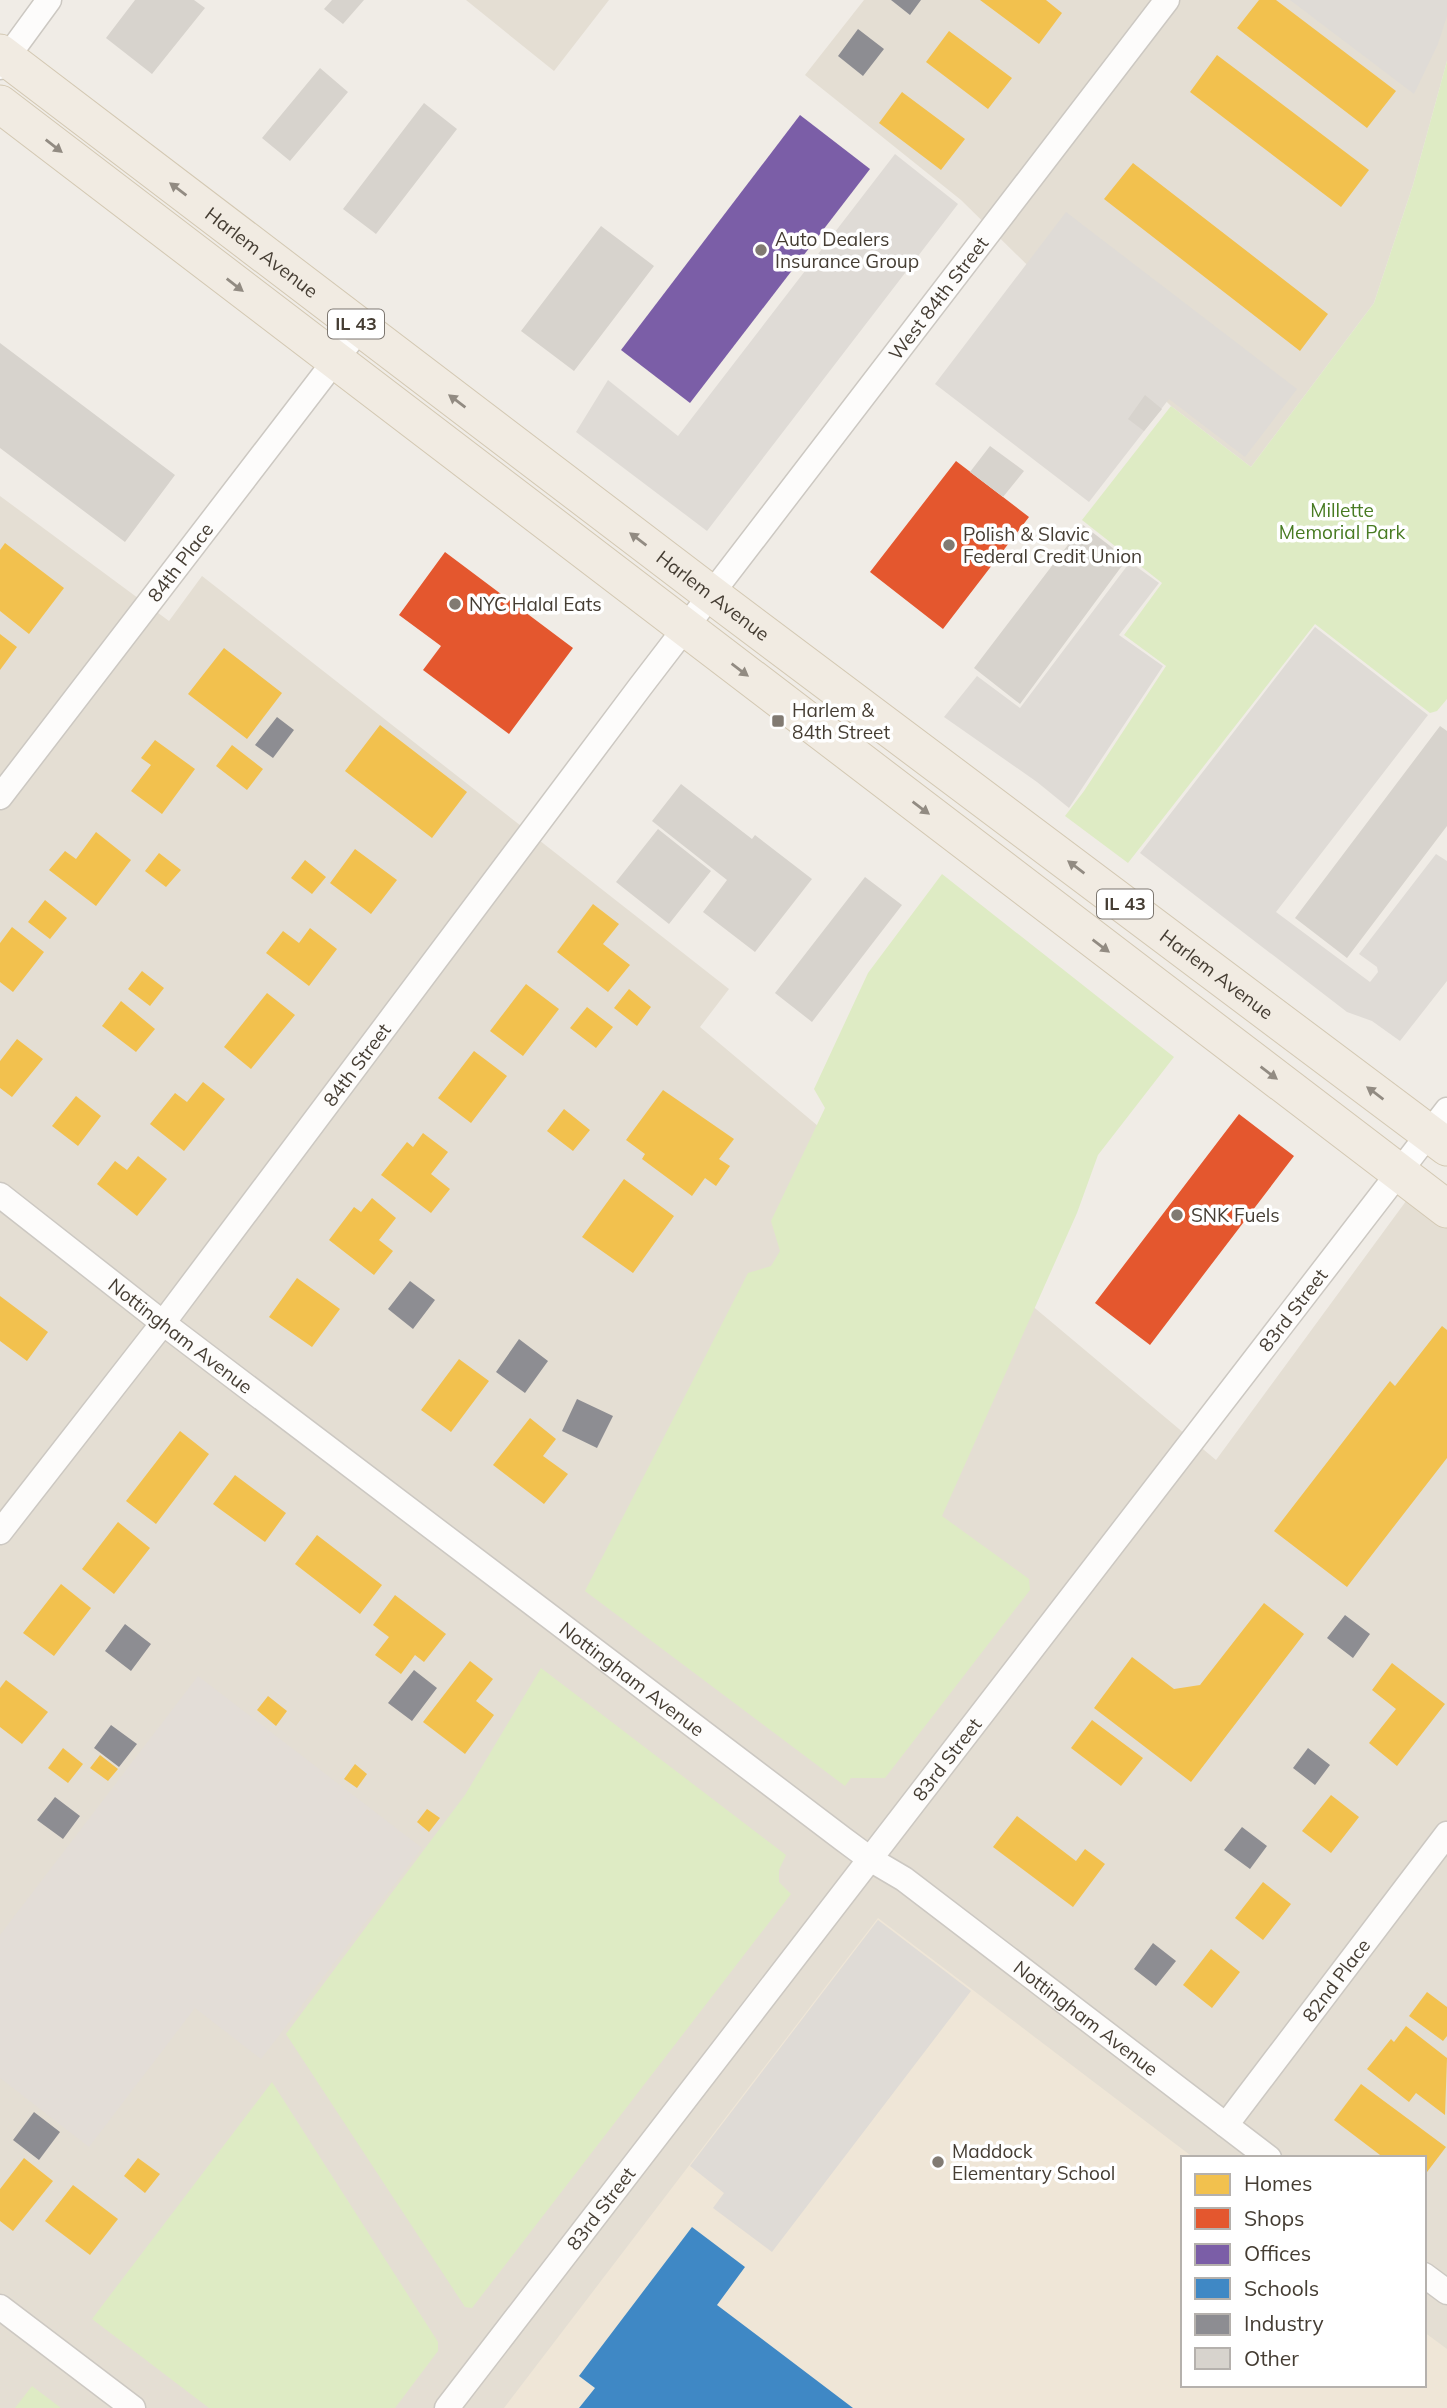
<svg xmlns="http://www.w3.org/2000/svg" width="1447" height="2408" viewBox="0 0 1447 2408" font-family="Mulish,sans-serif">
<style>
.residential{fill:#e4ded3;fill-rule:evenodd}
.industrial{fill:#e3ddd7}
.education{fill:#efe6d7}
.green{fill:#deebc4}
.parking{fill:#dfdbd6}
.homes{fill:#f2c14e}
.shops{fill:#e4572e}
.offices{fill:#7b5ea7}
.schools{fill:#3f88c5}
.industry{fill:#8d8d92}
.building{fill:#d7d3cd}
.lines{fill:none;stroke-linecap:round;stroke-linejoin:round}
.street-casing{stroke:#ccc8c2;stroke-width:27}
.primary-casing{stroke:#d3c8b2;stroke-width:39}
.street{stroke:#fdfcfb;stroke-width:24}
.primary{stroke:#f1ebe2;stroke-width:37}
.oneway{fill:#928b82}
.poi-dot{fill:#817a72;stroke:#fff;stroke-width:2.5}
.labels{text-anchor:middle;stroke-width:7;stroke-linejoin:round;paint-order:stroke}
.shield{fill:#fff;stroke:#7d7770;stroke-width:2}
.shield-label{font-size:18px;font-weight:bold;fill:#453d33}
.poi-label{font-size:19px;fill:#453d33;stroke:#fff;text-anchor:start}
.street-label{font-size:19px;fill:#453d33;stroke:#fff}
.park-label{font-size:19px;fill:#487b22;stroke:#fff}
</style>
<rect width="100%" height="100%" fill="#f0ece6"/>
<path class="residential" d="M 466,0 L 609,0 L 554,71 Z
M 864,0 L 1447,0 L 1447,61 L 1413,185 L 1374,303 L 1251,467 L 1171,406 L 961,200 L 805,75 Z
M 0,496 L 169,621 L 202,576 L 729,989 L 700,1027 L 1216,1460 L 1409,1197 L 1447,1228 L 1447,2408 L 0,2408 ZM 1183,2158 L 1424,2158 L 1424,2385 L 1183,2385 Z"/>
<path class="industrial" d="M 198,1676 L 422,1848 L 261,2059 L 195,2008 L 89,2147 L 0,2078 L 0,1935 Z"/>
<path class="education" d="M 878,1918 L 1194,2158 L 1183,2158 L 1183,2385 L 1424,2385 L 1424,2332 L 1447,2349 L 1447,2408 L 504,2408 Z"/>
<path class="green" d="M 1447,61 L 1447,699 L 1437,711 L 1430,713 L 1315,624 L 1128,863 L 1065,816 L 1084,791 L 1166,666 L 1124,635 L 1162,583 L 1082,520 L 1171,406 L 1251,467 L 1374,303 L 1413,185 Z
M 942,874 L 1174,1057 L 1098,1155 L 1077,1213 L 942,1516 L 1029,1579 L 1030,1590 L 885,1778 L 851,1778 L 845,1786 L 585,1591 L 748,1273 L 771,1266 L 780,1251 L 771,1221 L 825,1108 L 814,1089 L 868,973 Z
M 541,1668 L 786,1855 L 779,1870 L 779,1882 L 791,1894 L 472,2308 L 465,2307 L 286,2034 L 465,1795 Z
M 272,2082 L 438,2342 L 438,2351 L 395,2408 L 209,2408 L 92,2319 Z
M 32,2386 L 61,2408 L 15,2408 Z"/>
<path class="parking" d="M 1290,0 L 1447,0 L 1447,16 L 1438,44 L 1414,94 Z
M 895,154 L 958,204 L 707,531 L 576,432 L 608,380 L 678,436 Z
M 1066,212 L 1297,389 L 1245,457 L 1169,399 L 1089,502 L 935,384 Z
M 1130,562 L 1159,583 L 1119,635 L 1163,666 L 1069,808 L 1037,782 L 944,717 L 977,676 L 1020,708 Z
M 1315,627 L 1428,715 L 1276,912 L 1370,982 L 1378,972 L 1377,967 L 1359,954 L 1436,854 L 1447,861 L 1447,981 L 1400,1041 L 1372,1021 L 1347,1012 L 1140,853 Z
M 878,1920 L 971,1991 L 772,2252 L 713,2208 L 724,2193 L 690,2166 Z"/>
<path class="homes" d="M 980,0 L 1046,0 L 1062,13 L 1039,44 Z
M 1259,0 L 1276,0 L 1396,91 L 1367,128 L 1237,28 Z
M 949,31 L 1012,78 L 988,109 L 926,62 Z
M 1217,55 L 1369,170 L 1341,207 L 1190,92 Z
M 902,92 L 965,139 L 941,170 L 879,123 Z
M 1133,163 L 1328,314 L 1300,351 L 1104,199 Z
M 5,543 L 64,588 L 29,634 L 0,611 L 0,550 Z
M 0,634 L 17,647 L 0,670 Z
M 224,648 L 282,693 L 247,739 L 188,694 Z
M 380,725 L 467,792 L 432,838 L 345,771 Z
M 155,740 L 195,769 L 162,814 L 131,791 L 151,765 L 141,758 Z
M 232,745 L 263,769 L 247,790 L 216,766 Z
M 96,832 L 131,860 L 96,906 L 49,870 L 65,851 L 76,859 Z
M 355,849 L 397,880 L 371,914 L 330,883 Z
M 159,853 L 181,870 L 166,887 L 145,871 Z
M 305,860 L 326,877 L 312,894 L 291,878 Z
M 45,900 L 67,918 L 50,939 L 28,922 Z
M 593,904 L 619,924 L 603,944 L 630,965 L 608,992 L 557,952 Z
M 12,927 L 44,952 L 13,992 L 0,982 L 0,943 Z
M 310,928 L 337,949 L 309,986 L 266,953 L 283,931 L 299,943 Z
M 142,971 L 164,988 L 150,1006 L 128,989 Z
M 526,984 L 559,1009 L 523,1056 L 490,1031 Z
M 629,989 L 651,1007 L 637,1026 L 614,1008 Z
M 267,993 L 295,1015 L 251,1069 L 224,1047 Z
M 121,1001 L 155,1029 L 136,1052 L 102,1026 Z
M 587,1007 L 613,1027 L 596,1048 L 570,1028 Z
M 17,1039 L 43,1059 L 12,1097 L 0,1088 L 0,1061 Z
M 474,1051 L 507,1076 L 471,1123 L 438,1098 Z
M 203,1082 L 225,1099 L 184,1151 L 150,1124 L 175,1093 L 187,1102 Z
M 663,1090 L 734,1139 L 719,1159 L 730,1166 L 716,1186 L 705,1178 L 692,1196 L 642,1159 L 645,1154 L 626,1140 Z
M 76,1096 L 101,1116 L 78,1146 L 52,1126 Z
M 564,1109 L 590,1130 L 573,1151 L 547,1131 Z
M 423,1133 L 448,1152 L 431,1174 L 450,1189 L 431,1213 L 381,1175 L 407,1142 L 413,1147 Z
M 138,1156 L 167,1179 L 137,1216 L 97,1184 L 115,1161 L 127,1170 Z
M 624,1179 L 674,1216 L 633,1273 L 582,1237 Z
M 372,1198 L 396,1218 L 379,1240 L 393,1251 L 374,1275 L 329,1240 L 354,1207 L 361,1212 Z
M 297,1278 L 340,1309 L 312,1347 L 269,1317 Z
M 0,1296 L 48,1332 L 27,1361 L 0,1341 Z
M 1442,1326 L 1447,1330 L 1447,1458 L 1347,1587 L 1274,1531 L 1390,1381 L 1395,1386 Z
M 459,1359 L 489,1381 L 451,1432 L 421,1410 Z
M 530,1418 L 556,1439 L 543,1456 L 568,1474 L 544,1504 L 493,1465 Z
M 180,1431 L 209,1454 L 156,1524 L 126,1501 Z
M 235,1475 L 286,1513 L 265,1542 L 213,1504 Z
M 118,1522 L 150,1548 L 114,1594 L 82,1569 Z
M 317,1535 L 382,1585 L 360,1614 L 295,1564 Z
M 61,1584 L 91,1608 L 54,1656 L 23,1633 Z
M 395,1595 L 446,1634 L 424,1662 L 415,1655 L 401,1674 L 375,1655 L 389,1637 L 373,1625 Z
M 1264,1603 L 1304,1634 L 1191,1782 L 1094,1708 L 1132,1657 L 1174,1689 L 1200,1685 Z
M 470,1661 L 493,1679 L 476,1701 L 494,1715 L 465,1754 L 423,1722 Z
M 1392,1663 L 1445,1704 L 1397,1766 L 1369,1743 L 1396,1709 L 1372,1690 Z
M 6,1680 L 48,1712 L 22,1744 L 0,1727 L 0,1688 Z
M 268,1696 L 287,1711 L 276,1726 L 257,1710 Z
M 1092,1720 L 1143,1758 L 1121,1786 L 1071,1748 Z
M 63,1748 L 83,1764 L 68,1783 L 48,1768 Z
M 100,1755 L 118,1769 L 108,1781 L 90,1768 Z
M 355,1764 L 367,1774 L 357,1788 L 344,1779 Z
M 1331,1795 L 1359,1817 L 1331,1853 L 1302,1831 Z
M 427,1809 L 440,1818 L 429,1832 L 417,1822 Z
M 1017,1816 L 1076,1861 L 1085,1849 L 1105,1864 L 1073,1907 L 993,1847 Z
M 1263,1882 L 1291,1904 L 1263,1940 L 1235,1918 Z
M 1211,1949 L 1240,1972 L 1212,2008 L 1183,1985 Z
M 1427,1992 L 1447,2007 L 1447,2036 L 1443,2041 L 1409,2016 Z
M 1406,2026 L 1447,2058 L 1445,2115 L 1416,2093 L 1409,2102 L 1367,2069 L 1391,2039 L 1394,2042 Z
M 1361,2084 L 1446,2147 L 1424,2176 L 1424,2158 L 1384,2158 L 1334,2120 Z
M 24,2158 L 53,2181 L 13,2231 L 0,2221 L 0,2189 Z
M 138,2158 L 160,2174 L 145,2193 L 124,2176 Z
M 73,2185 L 118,2219 L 90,2255 L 45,2221 Z"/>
<path class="shops" d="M 956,461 L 1029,517 L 943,629 L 870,572 Z
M 445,552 L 573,648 L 509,734 L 423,670 L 441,646 L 399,615 Z
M 1239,1114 L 1294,1156 L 1150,1345 L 1095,1303 Z"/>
<path class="offices" d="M 800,115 L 870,169 L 690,403 L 621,350 Z"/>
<path class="schools" d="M 692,2227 L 745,2267 L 717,2305 L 853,2408 L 579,2408 L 595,2388 L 579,2376 Z"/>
<path class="industry" d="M 891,0 L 921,0 L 910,15 Z
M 858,29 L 884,49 L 863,76 L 838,56 Z
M 277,717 L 294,730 L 273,758 L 255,745 Z
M 410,1281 L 435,1300 L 413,1329 L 388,1309 Z
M 519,1339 L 548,1361 L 525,1393 L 496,1372 Z
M 577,1399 L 613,1416 L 597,1448 L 562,1431 Z
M 1345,1615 L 1370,1634 L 1353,1658 L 1327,1638 Z
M 125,1624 L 151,1644 L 131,1671 L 105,1651 Z
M 414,1670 L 437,1688 L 412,1721 L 388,1703 Z
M 111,1725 L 137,1744 L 119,1767 L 94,1748 Z
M 1308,1748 L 1330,1765 L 1315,1785 L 1293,1768 Z
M 55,1797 L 80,1816 L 63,1839 L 37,1820 Z
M 1242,1827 L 1267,1846 L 1250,1869 L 1224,1850 Z
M 1153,1943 L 1176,1961 L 1156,1986 L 1134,1969 Z
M 34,2112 L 60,2132 L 39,2160 L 13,2140 Z"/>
<path class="building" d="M 135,0 L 194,0 L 205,8 L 152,74 L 106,38 Z
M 332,0 L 364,0 L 343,24 L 324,9 Z
M 320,68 L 348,92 L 290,161 L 262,138 Z
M 424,103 L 457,129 L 376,234 L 343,209 Z
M 601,226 L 654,266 L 574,371 L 521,331 Z
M 0,343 L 175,475 L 125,542 L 0,448 Z
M 1145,395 L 1162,409 L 1144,431 L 1128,419 Z
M 990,446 L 1024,471 L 1003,497 L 970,472 Z
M 1083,525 L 1127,559 L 1020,704 L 974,668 Z
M 1440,726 L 1447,731 L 1447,826 L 1347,958 L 1295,918 Z
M 681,784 L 752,839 L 755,835 L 812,879 L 755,952 L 703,912 L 727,880 L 652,821 Z
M 658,829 L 711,871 L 669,924 L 616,882 Z
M 865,877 L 902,905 L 812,1022 L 775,993 Z"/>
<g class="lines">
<g class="street-casing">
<g id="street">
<path d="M 0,67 L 49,0"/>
<path id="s1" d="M 0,797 L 360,328"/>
<path id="s2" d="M 0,1195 L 163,1323 L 843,1839 L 870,1859 L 904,1879 L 1269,2158"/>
<path id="s3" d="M 0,1532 L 163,1323 L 640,687 L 1167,0"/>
<path id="s4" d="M 1226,2125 L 1447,1834"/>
<path d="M 1424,2275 L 1447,2292"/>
<path d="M 0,2307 L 133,2408"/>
<path id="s5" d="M 447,2408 L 1447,1110"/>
</g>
</g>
<g class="primary-casing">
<g id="primary">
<path id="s6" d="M 0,53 L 712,595 L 1447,1147"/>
<path d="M 0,104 L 1447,1209"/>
</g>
</g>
<use href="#street" class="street"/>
<use href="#primary" class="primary"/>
</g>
<defs><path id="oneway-solid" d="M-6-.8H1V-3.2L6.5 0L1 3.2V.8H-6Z" transform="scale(1.75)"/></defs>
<g class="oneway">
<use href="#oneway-solid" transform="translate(54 146) rotate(38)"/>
<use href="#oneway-solid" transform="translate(178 189) rotate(-143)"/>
<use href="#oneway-solid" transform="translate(235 285) rotate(38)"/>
<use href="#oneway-solid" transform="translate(457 401) rotate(-143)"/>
<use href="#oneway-solid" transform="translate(638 539) rotate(-143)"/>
<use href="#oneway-solid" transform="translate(740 670) rotate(37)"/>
<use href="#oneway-solid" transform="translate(921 808) rotate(37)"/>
<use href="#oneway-solid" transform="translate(1076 867) rotate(-143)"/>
<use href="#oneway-solid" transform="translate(1101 946) rotate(37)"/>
<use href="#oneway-solid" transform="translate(1269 1073) rotate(37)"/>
<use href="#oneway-solid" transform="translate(1375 1093) rotate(-143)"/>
</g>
<g class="poi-dot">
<circle cx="761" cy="250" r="7"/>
<circle cx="949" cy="545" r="7"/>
<circle cx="455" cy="604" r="7"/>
<rect x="771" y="714" width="14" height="14" rx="3.5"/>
<circle cx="1177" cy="1215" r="7"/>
<circle cx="938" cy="2162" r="7"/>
</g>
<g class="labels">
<g class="shield">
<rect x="328" y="309.5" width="56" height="29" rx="5"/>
<rect x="1097" y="889.5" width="56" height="29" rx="5"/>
</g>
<g class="shield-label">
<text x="356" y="330">IL 43</text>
<text x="1125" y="910">IL 43</text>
</g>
<g class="poi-label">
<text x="775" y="246">Auto Dealers<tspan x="775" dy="22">Insurance Group</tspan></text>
<text x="963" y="541">Polish &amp; Slavic<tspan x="963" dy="22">Federal Credit Union</tspan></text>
<text x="469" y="611">NYC Halal Eats</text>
<text x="792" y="717">Harlem &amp;<tspan x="792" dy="22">84th Street</tspan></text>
<text x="1191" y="1222">SNK Fuels</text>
<text x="952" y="2158">Maddock<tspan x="952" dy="22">Elementary School</tspan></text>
</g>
<g class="street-label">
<text dy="7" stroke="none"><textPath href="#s6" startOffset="329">Harlem Avenue</textPath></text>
<text dy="7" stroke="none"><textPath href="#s3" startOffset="1550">West 84th Street</textPath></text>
<text dy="7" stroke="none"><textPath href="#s1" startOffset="296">84th Place</textPath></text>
<text dy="7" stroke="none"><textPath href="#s6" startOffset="896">Harlem Avenue</textPath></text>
<text dy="7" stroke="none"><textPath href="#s6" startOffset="1526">Harlem Avenue</textPath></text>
<text dy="7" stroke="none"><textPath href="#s3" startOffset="588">84th Street</textPath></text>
<text dy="7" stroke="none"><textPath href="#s5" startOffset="1386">83rd Street</textPath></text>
<text dy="7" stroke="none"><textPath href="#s2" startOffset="229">Nottingham Avenue</textPath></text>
<text dy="7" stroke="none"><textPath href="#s2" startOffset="796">Nottingham Avenue</textPath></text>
<text dy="7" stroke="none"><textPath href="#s5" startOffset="819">83rd Street</textPath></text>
<text dy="7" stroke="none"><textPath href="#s4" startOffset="182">82nd Place</textPath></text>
<text dy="7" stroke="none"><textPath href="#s2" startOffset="1363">Nottingham Avenue</textPath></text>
<text dy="7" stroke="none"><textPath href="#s5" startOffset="252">83rd Street</textPath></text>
</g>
<g class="park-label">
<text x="1342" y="517">Millette<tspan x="1342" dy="22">Memorial Park</tspan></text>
</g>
</g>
<rect x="1181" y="2156" width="245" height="231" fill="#ffffff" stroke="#b5b1ad" stroke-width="2"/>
<rect x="1195" y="2174" width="35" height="21" fill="#f2c14e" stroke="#b5b1ad" stroke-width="2"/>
<text x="1244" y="2191" font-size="21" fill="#453d33">Homes</text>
<rect x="1195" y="2208" width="35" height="21" fill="#e4572e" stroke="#b5b1ad" stroke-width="2"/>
<text x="1244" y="2226" font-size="21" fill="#453d33">Shops</text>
<rect x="1195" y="2244" width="35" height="21" fill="#7b5ea7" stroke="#b5b1ad" stroke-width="2"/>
<text x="1244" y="2261" font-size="21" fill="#453d33">Offices</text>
<rect x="1195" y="2278" width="35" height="21" fill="#3f88c5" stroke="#b5b1ad" stroke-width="2"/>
<text x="1244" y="2296" font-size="21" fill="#453d33">Schools</text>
<rect x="1195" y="2314" width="35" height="21" fill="#8d8d92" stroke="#b5b1ad" stroke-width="2"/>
<text x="1244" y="2331" font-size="21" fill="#453d33">Industry</text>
<rect x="1195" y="2348" width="35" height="21" fill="#d7d3cd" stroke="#b5b1ad" stroke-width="2"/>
<text x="1244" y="2366" font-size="21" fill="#453d33">Other</text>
</svg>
